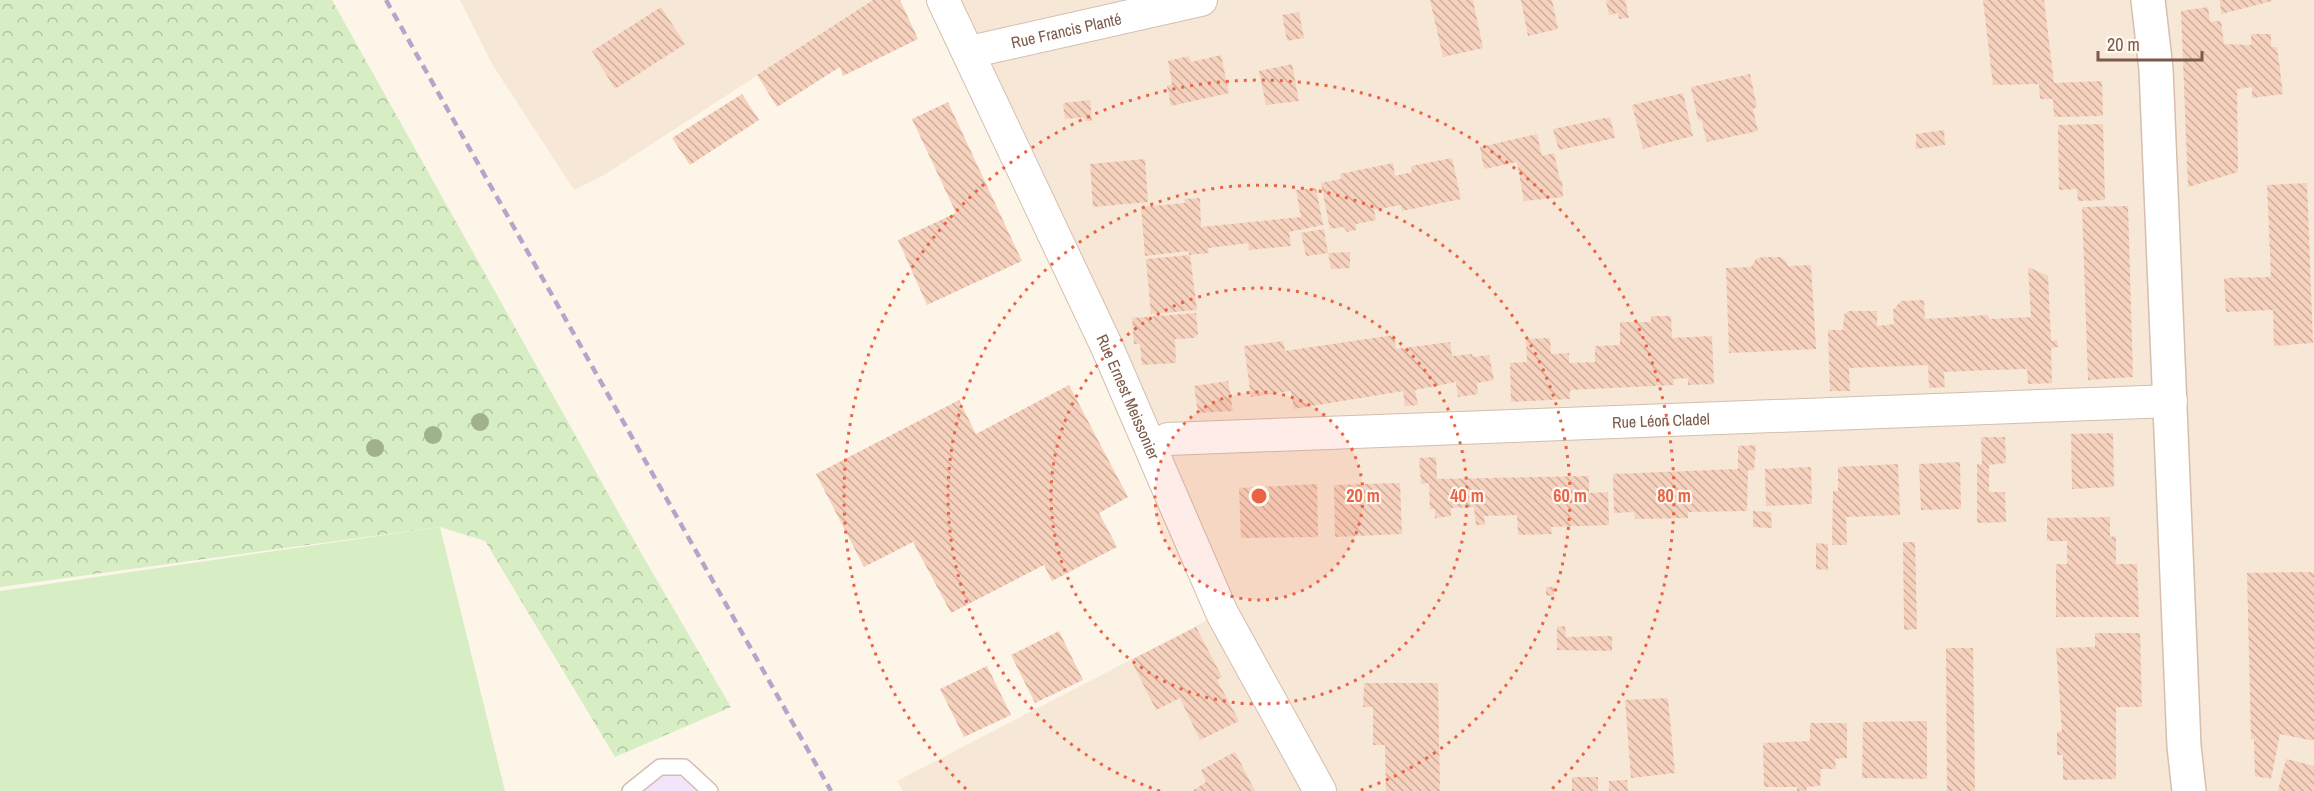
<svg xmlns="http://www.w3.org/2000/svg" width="2314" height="791" viewBox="0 0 2314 791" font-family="'Archivo Narrow',sans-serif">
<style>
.residential{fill:#f7e7d6}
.education{fill:#f2e5fb}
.green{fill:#d7eec5}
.forest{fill:url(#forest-crowns)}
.building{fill:url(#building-back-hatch)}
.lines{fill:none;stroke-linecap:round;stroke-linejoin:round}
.service-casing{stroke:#d4beb0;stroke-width:18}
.minor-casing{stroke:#d4beb0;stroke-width:34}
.secondary-casing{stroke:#d8beac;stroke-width:36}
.service{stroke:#fff;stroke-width:15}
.minor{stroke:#fff;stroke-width:32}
.secondary{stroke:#fff;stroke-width:33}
.rail{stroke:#b7a4ca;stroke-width:4.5;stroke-dasharray:9 6;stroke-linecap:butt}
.tree{fill:#9fb28a}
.ring{fill:none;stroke:#eb6345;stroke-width:3;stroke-dasharray:3 6}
.labels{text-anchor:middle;stroke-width:4.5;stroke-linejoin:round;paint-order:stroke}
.street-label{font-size:16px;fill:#7c5949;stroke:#fff9f1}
.centre{fill:#eb6345;stroke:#fff9f1;stroke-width:3}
.ring-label{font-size:18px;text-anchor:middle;font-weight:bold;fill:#eb6345;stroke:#fff9f1;stroke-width:4.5;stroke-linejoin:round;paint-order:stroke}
</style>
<defs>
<pattern id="forest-crowns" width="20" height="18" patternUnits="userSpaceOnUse" patternTransform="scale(1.5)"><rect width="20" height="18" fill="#d7eec5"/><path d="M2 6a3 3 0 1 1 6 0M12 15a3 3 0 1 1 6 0" fill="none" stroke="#b3c4a2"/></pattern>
<pattern id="building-back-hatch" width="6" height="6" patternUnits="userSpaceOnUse" patternTransform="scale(1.5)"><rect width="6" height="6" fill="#f6d2be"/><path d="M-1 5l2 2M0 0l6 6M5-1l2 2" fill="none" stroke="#ccad9c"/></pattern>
</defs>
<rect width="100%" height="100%" fill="#fef5e9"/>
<path class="residential" d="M 460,0 L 873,0 L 604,175 L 574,190 L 492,64 Z
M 943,0 L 2314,0 L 2314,791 L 903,791 L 897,781 L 1221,613 Z"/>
<path class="education" d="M 660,767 L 710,791 L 630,791 Z"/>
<path class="green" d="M 440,527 L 505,791 L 0,791 L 0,591 Z"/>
<path class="forest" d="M 0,0 L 332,0 L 644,558 L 731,707 L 615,757 L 485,541 L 440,527 L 0,587 Z"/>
<path class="building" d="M 873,0 L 900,0 L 918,39 L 843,76 L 840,67 L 777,107 L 757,75 Z
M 1430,0 L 1473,0 L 1483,48 L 1443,57 Z
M 1521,0 L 1552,0 L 1558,29 L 1528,36 Z
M 1608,0 L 1625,0 L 1629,18 L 1619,19 L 1618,13 L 1609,15 L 1606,1 Z
M 1983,0 L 2044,0 L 2054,83 L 2102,81 L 2103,116 L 2054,117 L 2053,99 L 2040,99 L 2039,84 L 1993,85 Z
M 2220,0 L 2272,0 L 2272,1 L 2221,14 Z
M 661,7 L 685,44 L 615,89 L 592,51 Z
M 2208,7 L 2210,22 L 2221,21 L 2224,44 L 2251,45 L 2251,34 L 2271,34 L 2271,47 L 2277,47 L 2283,94 L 2252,98 L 2252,87 L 2237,89 L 2238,172 L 2188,187 L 2181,11 Z
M 1299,12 L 1304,38 L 1287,41 L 1282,15 Z
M 1221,55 L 1229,93 L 1171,106 L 1167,86 L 1172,84 L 1168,61 L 1189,56 L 1191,62 Z
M 1292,64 L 1299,101 L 1266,105 L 1259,71 Z
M 1750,74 L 1757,107 L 1753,109 L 1758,131 L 1707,142 L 1701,119 L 1698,120 L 1691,87 Z
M 1683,93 L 1693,136 L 1643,149 L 1632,105 Z
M 742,94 L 759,120 L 690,165 L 672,138 Z
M 1090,100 L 1092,121 L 1085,121 L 1084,117 L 1065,119 L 1063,103 Z
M 948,102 L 1022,261 L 927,305 L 898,240 L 956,213 L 912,119 Z
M 1610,117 L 1615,138 L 1559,150 L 1553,129 Z
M 2103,124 L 2105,200 L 2078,201 L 2077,189 L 2059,190 L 2058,125 Z
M 1944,130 L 1945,145 L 1916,149 L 1916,134 Z
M 1537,134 L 1542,156 L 1554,153 L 1560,180 L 1562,180 L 1563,197 L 1524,201 L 1517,162 L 1484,169 L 1480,147 Z
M 1452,158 L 1461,199 L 1402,211 L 1401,205 L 1374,210 L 1376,220 L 1356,224 L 1356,230 L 1347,232 L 1344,227 L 1330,229 L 1321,183 L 1341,179 L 1340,174 L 1393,163 L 1395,176 L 1412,172 L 1411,166 Z
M 1145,159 L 1148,202 L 1093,207 L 1090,164 Z
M 2307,183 L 2313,343 L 2274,346 L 2273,310 L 2226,312 L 2224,278 L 2271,277 L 2267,185 Z
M 1316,188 L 1323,225 L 1289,232 L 1291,246 L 1249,250 L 1248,243 L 1208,248 L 1209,253 L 1189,255 L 1189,251 L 1145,256 L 1141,207 L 1185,203 L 1184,199 L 1200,198 L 1201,227 L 1301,217 L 1296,190 Z
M 2128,206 L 2133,377 L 2088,380 L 2082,207 Z
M 1324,229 L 1328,253 L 1306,256 L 1301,233 Z
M 1350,252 L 1350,268 L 1331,269 L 1328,253 Z
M 1190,255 L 1197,310 L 1151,314 L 1146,259 Z
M 1763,257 L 1781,257 L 1786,261 L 1788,266 L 1811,265 L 1816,349 L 1729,353 L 1726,268 L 1751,267 L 1756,259 Z
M 2028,267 L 2048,276 L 2051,341 L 2057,340 L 2058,347 L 2051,348 L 2052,383 L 2028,384 L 2027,369 L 1991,370 L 1944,372 L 1945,387 L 1929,388 L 1928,365 L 1849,368 L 1850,391 L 1830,391 L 1828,330 L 1843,330 L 1844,315 L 1848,311 L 1877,311 L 1877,326 L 1894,324 L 1893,310 L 1901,301 L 1924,300 L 1925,319 L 1988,315 L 1989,319 L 2031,317 Z
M 1196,313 L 1198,334 L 1194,338 L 1175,339 L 1176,363 L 1142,365 L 1140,344 L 1134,344 L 1132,318 Z
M 1651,316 L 1671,316 L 1672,338 L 1712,336 L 1714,384 L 1688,385 L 1688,378 L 1673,379 L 1674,385 L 1570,390 L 1570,399 L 1511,402 L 1510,363 L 1527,362 L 1526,339 L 1550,338 L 1551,354 L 1569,353 L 1569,363 L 1595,362 L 1595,346 L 1620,345 L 1620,322 L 1651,322 Z
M 1394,335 L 1396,349 L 1450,342 L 1452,356 L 1472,354 L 1473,357 L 1489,355 L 1494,380 L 1477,383 L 1478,394 L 1458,397 L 1456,382 L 1415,390 L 1418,405 L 1405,406 L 1403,391 L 1294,409 L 1291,391 L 1251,397 L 1244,346 L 1283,341 L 1285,351 Z
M 1228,381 L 1233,411 L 1198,413 L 1194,386 Z
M 1069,385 L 1128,497 L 1099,513 L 1117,547 L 1052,581 L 1044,565 L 951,613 L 913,542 L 864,567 L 816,474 L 959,400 L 976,434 Z
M 2113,433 L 2114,487 L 2072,489 L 2071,434 Z
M 1981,437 L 2005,437 L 2006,463 L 1989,465 L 1989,492 L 2005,492 L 2006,522 L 1977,523 L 1977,464 L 1982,464 Z
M 1756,445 L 1754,470 L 1748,470 L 1747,511 L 1688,512 L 1688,518 L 1635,519 L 1634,512 L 1614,513 L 1613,474 L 1738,469 L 1738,446 Z
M 1436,457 L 1437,479 L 1589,476 L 1589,493 L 1608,492 L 1609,525 L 1551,527 L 1552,534 L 1518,535 L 1517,515 L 1484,516 L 1485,525 L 1476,525 L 1474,507 L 1451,508 L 1451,516 L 1435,518 L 1435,509 L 1430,509 L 1429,483 L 1421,484 L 1419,458 Z
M 1960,462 L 1961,509 L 1921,510 L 1919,464 Z
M 1898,464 L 1900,515 L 1846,517 L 1847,545 L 1832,545 L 1833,491 L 1838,491 L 1838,467 Z
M 1811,467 L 1812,504 L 1766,506 L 1765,469 Z
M 1400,483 L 1402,534 L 1335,537 L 1334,485 Z
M 1317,484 L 1318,537 L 1241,538 L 1239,488 Z
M 1753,511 L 1771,512 L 1772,528 L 1753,527 Z
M 2110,517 L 2110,537 L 2116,536 L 2116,564 L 2137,564 L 2139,617 L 2056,617 L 2056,564 L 2067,564 L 2067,541 L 2047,541 L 2047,518 Z
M 1903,542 L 1915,542 L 1917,629 L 1904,630 Z
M 1816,543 L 1828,544 L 1828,570 L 1816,569 Z
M 2309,572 L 2314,573 L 2314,741 L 2280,734 L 2271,779 L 2255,776 L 2254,739 L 2251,739 L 2247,573 Z
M 1546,587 L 1554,587 L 1554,595 L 1546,596 Z
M 1565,626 L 1566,637 L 1612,636 L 1612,651 L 1557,650 L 1557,627 Z
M 1196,627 L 1222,677 L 1217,680 L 1239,721 L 1200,740 L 1180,698 L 1156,710 L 1131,660 Z
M 1059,631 L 1083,680 L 1035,703 L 1011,655 Z
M 2095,633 L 2140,633 L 2142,707 L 2116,707 L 2116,779 L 2063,780 L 2063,755 L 2057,755 L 2057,732 L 2062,731 L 2056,648 L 2095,647 Z
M 1946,648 L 1973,648 L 1975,791 L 1947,791 Z
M 987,666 L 1011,715 L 964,737 L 940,689 Z
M 1364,683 L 1438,683 L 1440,791 L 1386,791 L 1385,745 L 1373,745 L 1373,707 L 1363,707 Z
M 1668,698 L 1675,773 L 1631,778 L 1625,700 Z
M 1927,721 L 1927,779 L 1862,778 L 1863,722 Z
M 1810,723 L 1847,723 L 1847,758 L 1835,759 L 1836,769 L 1821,769 L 1820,786 L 1807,787 L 1806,791 L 1797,791 L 1797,787 L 1764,787 L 1763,743 L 1810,741 Z
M 1235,752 L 1255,791 L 1192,791 L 1206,782 L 1201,770 Z
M 2286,759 L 2314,766 L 2314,791 L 2278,791 Z
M 1572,777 L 1598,777 L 1598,791 L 1572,791 Z
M 1627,780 L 1628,791 L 1609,791 L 1609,781 Z"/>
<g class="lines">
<g class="service-casing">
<path id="service" d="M 630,791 L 660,767 L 684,767 L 710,791"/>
</g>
<g class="minor-casing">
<g id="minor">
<path id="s1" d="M 943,0 L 1107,347 L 1222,613 L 1320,791"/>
<path id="s2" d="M 970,56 L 983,49 L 1201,0"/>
<path id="s3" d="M 1151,447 L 1168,439 L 2171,401"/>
</g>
</g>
<g class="secondary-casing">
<path id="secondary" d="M 2148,0 L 2156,69 L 2184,746 L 2189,791"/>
</g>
<use href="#service" class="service"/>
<use href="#minor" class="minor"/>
<use href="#secondary" class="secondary"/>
<path class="rail" d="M 386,0 L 831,791"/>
</g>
<g class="tree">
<circle cx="480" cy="422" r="9"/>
<circle cx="433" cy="435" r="9"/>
<circle cx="375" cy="448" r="9"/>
</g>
<circle cx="1259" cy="496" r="104" fill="#eb6345" fill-opacity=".12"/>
<g class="ring">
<circle cx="1259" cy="496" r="104"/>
<circle cx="1259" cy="496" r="208"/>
<path d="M1160 791A311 311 0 1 1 1358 791"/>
<path d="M966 789A415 415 0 1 1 1552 789"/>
</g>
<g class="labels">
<g class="street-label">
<text dy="6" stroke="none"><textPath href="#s2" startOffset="100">Rue Francis Planté</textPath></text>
<text dy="6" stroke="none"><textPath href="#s1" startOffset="438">Rue Ernest Meissonier</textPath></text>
<text dy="6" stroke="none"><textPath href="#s3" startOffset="512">Rue Léon Cladel</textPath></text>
</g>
</g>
<circle cx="1259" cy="496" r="9" class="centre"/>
<g class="ring-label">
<text x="1363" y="502">20 m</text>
<text x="1467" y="502">40 m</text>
<text x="1570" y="502">60 m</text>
<text x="1674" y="502">80 m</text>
</g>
<path d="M2098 51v9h104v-9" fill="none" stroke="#7c5949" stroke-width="3"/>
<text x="2107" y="51" font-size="18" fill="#7c5949" stroke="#fff9f1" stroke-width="4.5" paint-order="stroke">20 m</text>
</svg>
